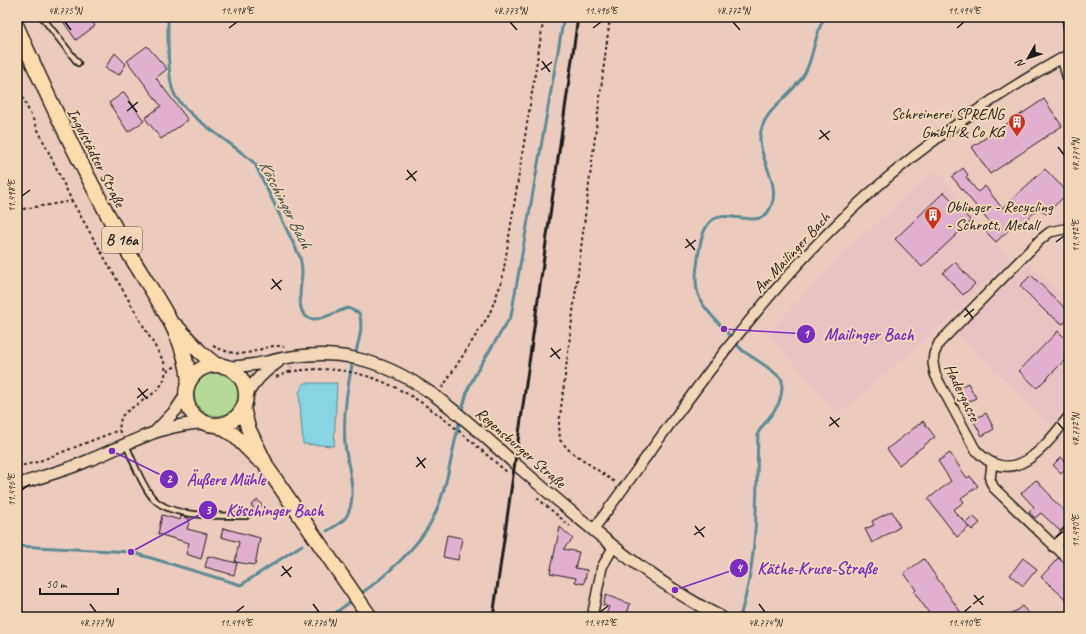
<svg xmlns="http://www.w3.org/2000/svg" width="1086" height="634" viewBox="0 0 1086 634" font-family="Caveat,sans-serif">
<style>
.built{fill:#e9c3c4}
.green{fill:#b4da95;stroke:#687b58}
.water{fill:#86d4e4;stroke:#5c8a94}
.lines{fill:none;stroke-linecap:round;stroke-linejoin:round}
.stream{stroke:#5c8a94;stroke-width:3}
.building{fill:#e1b0cf;stroke:#1c1c1c}
.service-casing{stroke:#1c1c1c;stroke-width:8}
.minor-casing{stroke:#1c1c1c;stroke-width:12}
.tertiary-casing{stroke:#1c1c1c;stroke-width:14}
.primary-casing{stroke:#1c1c1c;stroke-width:17}
.path{stroke:#1c1c1c;stroke-width:2;stroke-dasharray:3 3;stroke-linecap:butt}
.service{stroke:#f1d7b8;stroke-width:4.5}
.minor{stroke:#f1d7b8;stroke-width:9}
.tertiary{stroke:#f1d7b8;stroke-width:11}
.primary{stroke:#fcdcac;stroke-width:14}
.rail{stroke:#1c1c1c;stroke-width:3}
.ticks{fill:none;stroke:#1c1c1c;stroke-width:1.5}
.labels{text-anchor:middle;stroke-width:4;stroke-linejoin:round;paint-order:stroke}
.shield{fill:#f1d7b8;stroke:#5c544b;stroke-width:1}
.shield-label{font-size:15px;font-weight:bold;fill:#1c1c1c}
.poi-label{font-size:16px;fill:#1c1c1c;stroke:#f1d7b8;text-anchor:end}
.street-label{font-size:16px;fill:#1c1c1c;stroke:#f1d7b8}
.water-label{font-size:17px;font-style:italic;fill:#364a4e;stroke:#f1d7b8}
.leader{fill:none;stroke:#7b2cbf;stroke-width:1.5}
.callout-dot{fill:#7b2cbf;stroke:#f1d7b8;stroke-width:1.5}
.mark-label{font-size:12px;text-anchor:middle;font-weight:bold;fill:#fff}
.callout-label{font-size:17px;text-anchor:middle;font-weight:bold;fill:#7b2cbf;stroke:#f1d7b8;stroke-width:4;stroke-linejoin:round;paint-order:stroke}
.neatline{fill:none;stroke:#1c1c1c;stroke-width:1.5}
.ticks-label{font-size:10px;text-anchor:middle;fill:#1c1c1c}
</style>
<rect width="100%" height="100%" fill="#eccbbf"/>
<filter id="ink" filterUnits="userSpaceOnUse"><feTurbulence type="fractalNoise" baseFrequency=".025" numOctaves="2"/><feDisplacementMap in="SourceGraphic" scale="8" xChannelSelector="R" yChannelSelector="G"/><feConvolveMatrix kernelMatrix="1 2 1 2 8 2 1 2 1" color-interpolation-filters="sRGB"/></filter>
<g filter="url(#ink)">
<path class="built" d="M 936,169 L 978,222 L 982,230 L 1010,258 L 945,323 L 838,415 L 768,333 L 839,257 Z
M 1030,263 L 1069,303 L 1069,405 L 1050,425 L 956,333 Z"/>
<path class="green" d="M194 393a23 23 0 1 1 46 0a23 23 0 1 1-46 0Z"/>
<path class="water" d="M 304,383 L 337,383 L 334,446 L 303,444 L 299,393 Z"/>
<g class="lines">
<path class="stream" d="M 168,17 C 168,36 167,74 173,91 C 181,114 236,145 255,164 L 300,257 C 301,262 302,267 302,272 C 302,284 292,321 316,319 C 326,318 338,311 348,308 L 359,313 C 364,327 358,342 355,356
M 886,17 L 895,19 L 899,17
M 461,414 L 468,389 L 477,371 L 511,316 L 564,17
M 327,531 C 335,526 346,521 349,511 C 357,491 347,465 345,444 C 343,417 347,387 353,361
M 17,546 L 131,552 L 241,585 L 302,545
M 360,594 C 384,578 419,546 432,520 C 448,489 451,453 460,420
M 330,617 L 354,599
M 740,617 C 759,555 756,497 758,433 C 772,410 783,409 782,380 C 772,368 759,362 746,353 C 738,348 732,338 726,331 C 705,308 692,300 697,266 C 699,252 700,234 709,223 C 726,204 762,236 772,204 C 779,182 760,160 760,139 C 760,110 793,96 805,73 C 814,57 815,30 825,17"/>
</g>
<path class="building" d="M 60,17 L 89,17 L 95,26 L 76,40 Z
M 147,46 L 167,69 L 156,78 L 188,120 L 161,139 L 145,118 L 161,106 L 127,61 Z
M 115,53 L 126,64 L 119,75 L 105,68 Z
M 124,92 L 144,121 L 128,132 L 109,103 Z
M 1044,99 L 1062,126 L 990,174 L 972,147 Z
M 963,168 L 968,175 L 966,177 L 978,192 L 985,186 L 1002,208 L 1045,169 L 1068,193 L 1046,214 L 1039,208 L 1020,226 L 1016,223 L 996,242 L 983,229 L 990,223 L 952,177 Z
M 944,192 L 971,221 L 922,267 L 895,239 Z
M 955,262 L 975,284 L 963,295 L 943,273 Z
M 1031,275 L 1069,312 L 1069,318 L 1063,324 L 1047,313 L 1020,286 Z
M 1058,331 L 1069,342 L 1069,356 L 1037,388 L 1019,371 Z
M 968,383 L 976,398 L 966,403 L 958,388 Z
M 986,413 L 994,429 L 982,436 L 973,420 Z
M 923,421 L 935,437 L 899,465 L 887,449 Z
M 950,453 L 967,478 L 970,476 L 978,486 L 961,498 L 964,502 L 953,510 L 966,523 L 973,516 L 980,523 L 972,530 L 966,524 L 969,527 L 957,537 L 928,499 L 951,481 L 938,461 Z
M 1061,457 L 1069,465 L 1061,473 L 1053,465 Z
M 1036,480 L 1051,496 L 1050,497 L 1069,515 L 1069,523 L 1060,531 L 1041,513 L 1035,518 L 1029,512 L 1034,507 L 1021,493 Z
M 258,500 L 265,510 L 258,515 L 251,505 Z
M 892,511 L 900,527 L 872,543 L 865,529 L 874,525 L 872,521 Z
M 162,515 L 180,520 L 181,516 L 190,519 L 187,529 L 207,534 L 201,559 L 186,554 L 189,543 L 158,534 Z
M 560,527 L 573,539 L 563,549 L 579,552 L 575,568 L 587,570 L 584,584 L 575,582 L 576,578 L 550,573 Z
M 223,528 L 260,538 L 255,565 L 235,562 L 239,542 L 221,537 Z
M 447,535 L 462,538 L 458,560 L 443,557 Z
M 208,556 L 237,563 L 234,575 L 205,567 Z
M 1023,558 L 1037,569 L 1023,586 L 1010,575 Z
M 1058,558 L 1069,566 L 1069,602 L 1041,577 Z
M 924,559 L 930,568 L 964,617 L 932,617 L 914,592 L 916,590 L 904,573 Z
M 606,595 L 630,604 L 626,617 L 605,617 L 609,607 L 603,605 Z
M 1022,606 L 1032,617 L 1008,617 Z"/>
<g class="lines">
<g class="service-casing">
<path id="service" d="M 42,17 L 78,63
M 1065,17 L 1069,42
M 126,445 C 134,462 140,482 152,497 C 170,519 220,515 246,516"/>
</g>
<g class="minor-casing">
<path id="minor" d="M 1062,58 L 1069,83
M 1069,228 L 1050,232 L 1041,239 L 939,343 L 934,354 L 933,363 L 935,374 L 940,384 L 975,449 C 1012,491 1045,447 1069,416
M 992,464 L 990,480 L 994,488 L 1069,560
M 593,530 C 666,431 735,328 821,240 C 893,165 979,104 1069,54
M 1054,547 L 1069,531
M 592,617 L 602,567 L 614,546"/>
</g>
<g class="tertiary-casing">
<path id="tertiary" d="M 228,367 C 242,367 253,365 267,362 C 294,355 326,352 354,358 C 420,371 471,426 520,468 C 582,521 648,580 721,617
M 246,396 C 254,381 264,371 278,362
M 156,431 L 176,410 L 186,395
M 17,485 C 40,477 64,471 87,461 C 125,446 162,423 205,423"/>
</g>
<g class="primary-casing">
<path id="primary" d="M 17,27 C 45,92 76,155 109,217 C 117,231 124,246 133,260 C 156,298 186,336 189,382
M 176,326 L 200,352 L 216,365
M186 395a30 30 0 1 1 60 0a30 30 0 1 1-60 0Z
M 243,408 L 248,428 L 268,469 L 370,617
M 218,425 L 234,435 L 259,460"/>
</g>
<path class="path" d="M 610,17 L 559,424 L 560,440 L 569,450 L 616,483
M 17,86 L 72,201 L 164,362 C 173,393 137,399 121,417 L 119,430 L 122,436
M 17,210 L 72,201
M 213,346 C 224,351 235,355 247,353 C 260,351 271,343 284,347
M 167,371 L 176,366
M 289,372 C 384,355 442,417 508,473
M 276,377 L 289,372 L 291,367
M 442,388 L 489,315 L 502,281 L 544,17
M 17,467 L 37,462 L 119,430
M 537,498 L 570,526"/>
<use href="#service" class="service"/>
<use href="#minor" class="minor"/>
<use href="#tertiary" class="tertiary"/>
<use href="#primary" class="primary"/>
<path class="rail" d="M 493,617 L 578,17"/>
</g>
</g>
<path class="ticks" d="M 65,22 L 71,30M 510,22 L 517,30M 733,22 L 740,30M 229,28 L 237,22M 593,28 L 601,22M 957,28 L 964,22M 542,61 L 550,72M 541,70 L 552,62M 128,101 L 137,112M 127,111 L 138,102M 820,130 L 829,140M 819,139 L 830,131M 1058,147 L 1064,155M 407,170 L 416,181M 406,180 L 417,171M 22,196 L 30,190M 686,239 L 695,250M 1056,242 L 1064,236M 685,248 L 696,240M 272,279 L 281,290M 271,289 L 282,280M 965,308 L 973,318M 964,317 L 974,309M 551,348 L 560,359M 550,357 L 561,349M 138,388 L 147,399M 137,398 L 148,389M 830,417 L 839,427M 1058,423 L 1064,430M 829,426 L 840,418M 417,457 L 425,468M 416,467 L 426,458M 22,490 L 30,484M 695,526 L 704,537M 694,535 L 705,527M 1056,537 L 1064,531M 282,566 L 291,577M 281,576 L 292,567M 974,595 L 983,605M 90,604 L 96,612M 313,604 L 319,612M 759,604 L 765,612M 973,604 L 984,596M 236,612 L 244,606M 600,612 L 608,606M 964,612 L 971,606"/>
<defs>
<g id="building-pin" transform="scale(0.9)"><path d="M0 17L-7.5 6A9.5 9.5 0 1 1 7.5 6Z" fill="#c8321e" stroke="#f1d7b8"/><path d="M-4-6H4V6H1V3H-1V6H-4ZM-2.5-4.3h1.7v1.8h-1.7ZM.8-4.3h1.7v1.8H.8ZM-2.5-1h1.7V.8h-1.7ZM.8-1h1.7V.8H.8Z" fill="#fff"/></g>
</defs>
<g fill-rule="evenodd">
<use href="#building-pin" x="1017" y="122"/>
<use href="#building-pin" x="933" y="215"/>
</g>
<g class="labels">
<rect class="shield" x="102" y="227" width="40" height="26" rx="3"/>
<g class="shield-label">
<text x="122" y="245">B 16a</text>
</g>
<g class="poi-label">
<text x="1004" y="119">Schreinerei SPRENG<tspan x="1004" dy="18">GmbH &amp; Co KG</tspan></text>
<text x="946" y="212" text-anchor="start">Oblinger - Recycling<tspan x="946" dy="18">- Schrott, Metall</tspan></text>
</g>
<g class="street-label">
<text transform="translate(97 157) rotate(63)" y="6">Ingolstädter Straße</text>
<text transform="translate(791 252) rotate(-47)" y="6">Am Mailinger Bach</text>
<text transform="translate(963 392) rotate(64)" y="6">Hadergasse</text>
<text transform="translate(521 447) rotate(41)" y="6">Regensburger Straße</text>
</g>
<g class="water-label">
<text transform="translate(286 204) rotate(63)" y="6">Köschinger Bach</text>
</g>
</g>
<path class="leader" d="M724 329L806 334M112 451L169 479M131 552L208 510M675 590L739 568"/>
<g class="callout-dot">
<circle cx="724" cy="329" r="4"/>
<circle cx="112" cy="451" r="4"/>
<circle cx="131" cy="552" r="4"/>
<circle cx="675" cy="590" r="4"/>
<circle cx="806" cy="334" r="10"/>
<circle cx="169" cy="479" r="10"/>
<circle cx="208" cy="510" r="10"/>
<circle cx="739" cy="568" r="10"/>
</g>
<g class="mark-label">
<text x="806" y="338">1</text>
<text x="169" y="483">2</text>
<text x="208" y="514">3</text>
<text x="739" y="572">4</text>
</g>
<g class="callout-label">
<text x="869" y="340">Mailinger Bach</text>
<text x="226" y="485">Äußere Mühle</text>
<text x="275" y="516">Köschinger Bach</text>
<text x="817" y="574">Käthe-Kruse-Straße</text>
</g>
<rect width="1086" height="634" fill="none" stroke="#f1d7b8" stroke-width="44"/>
<g transform="translate(1028 58) rotate(231)" stroke="#f1d7b8" stroke-width="3" paint-order="stroke">
<path d="M0-3L7 15L0 10L-7 15Z" fill="#1c1c1c"/>
<text y="-6" font-size="11" font-weight="bold" text-anchor="middle" fill="#1c1c1c">N</text>
</g>
<path d="M40 588v6h78v-6" fill="none" stroke="#1c1c1c" stroke-width="2"/>
<text x="46" y="588" font-size="12" fill="#1c1c1c" stroke="#f1d7b8" stroke-width="3" paint-order="stroke">50 m</text>
<rect x="22" y="22" width="1042" height="590" class="neatline"/>
<g class="ticks-label">
<text x="65" y="14">48.775°N</text>
<text x="237" y="14">11.498°E</text>
<text x="510" y="14">48.773°N</text>
<text x="601" y="14">11.496°E</text>
<text x="733" y="14">48.772°N</text>
<text x="964" y="14">11.494°E</text>
<text transform="translate(1075 155) rotate(-90)" y="4">48.771°N</text>
<text transform="translate(11 196) rotate(-90)" y="4">11.498°E</text>
<text transform="translate(1075 236) rotate(-90)" y="4">11.492°E</text>
<text transform="translate(1075 430) rotate(-90)" y="4">48.772°N</text>
<text transform="translate(11 490) rotate(-90)" y="4">11.496°E</text>
<text transform="translate(1075 531) rotate(-90)" y="4">11.490°E</text>
<text x="96" y="626">48.777°N</text>
<text x="236" y="626">11.494°E</text>
<text x="319" y="626">48.776°N</text>
<text x="600" y="626">11.492°E</text>
<text x="765" y="626">48.774°N</text>
<text x="964" y="626">11.490°E</text>
</g>
</svg>
